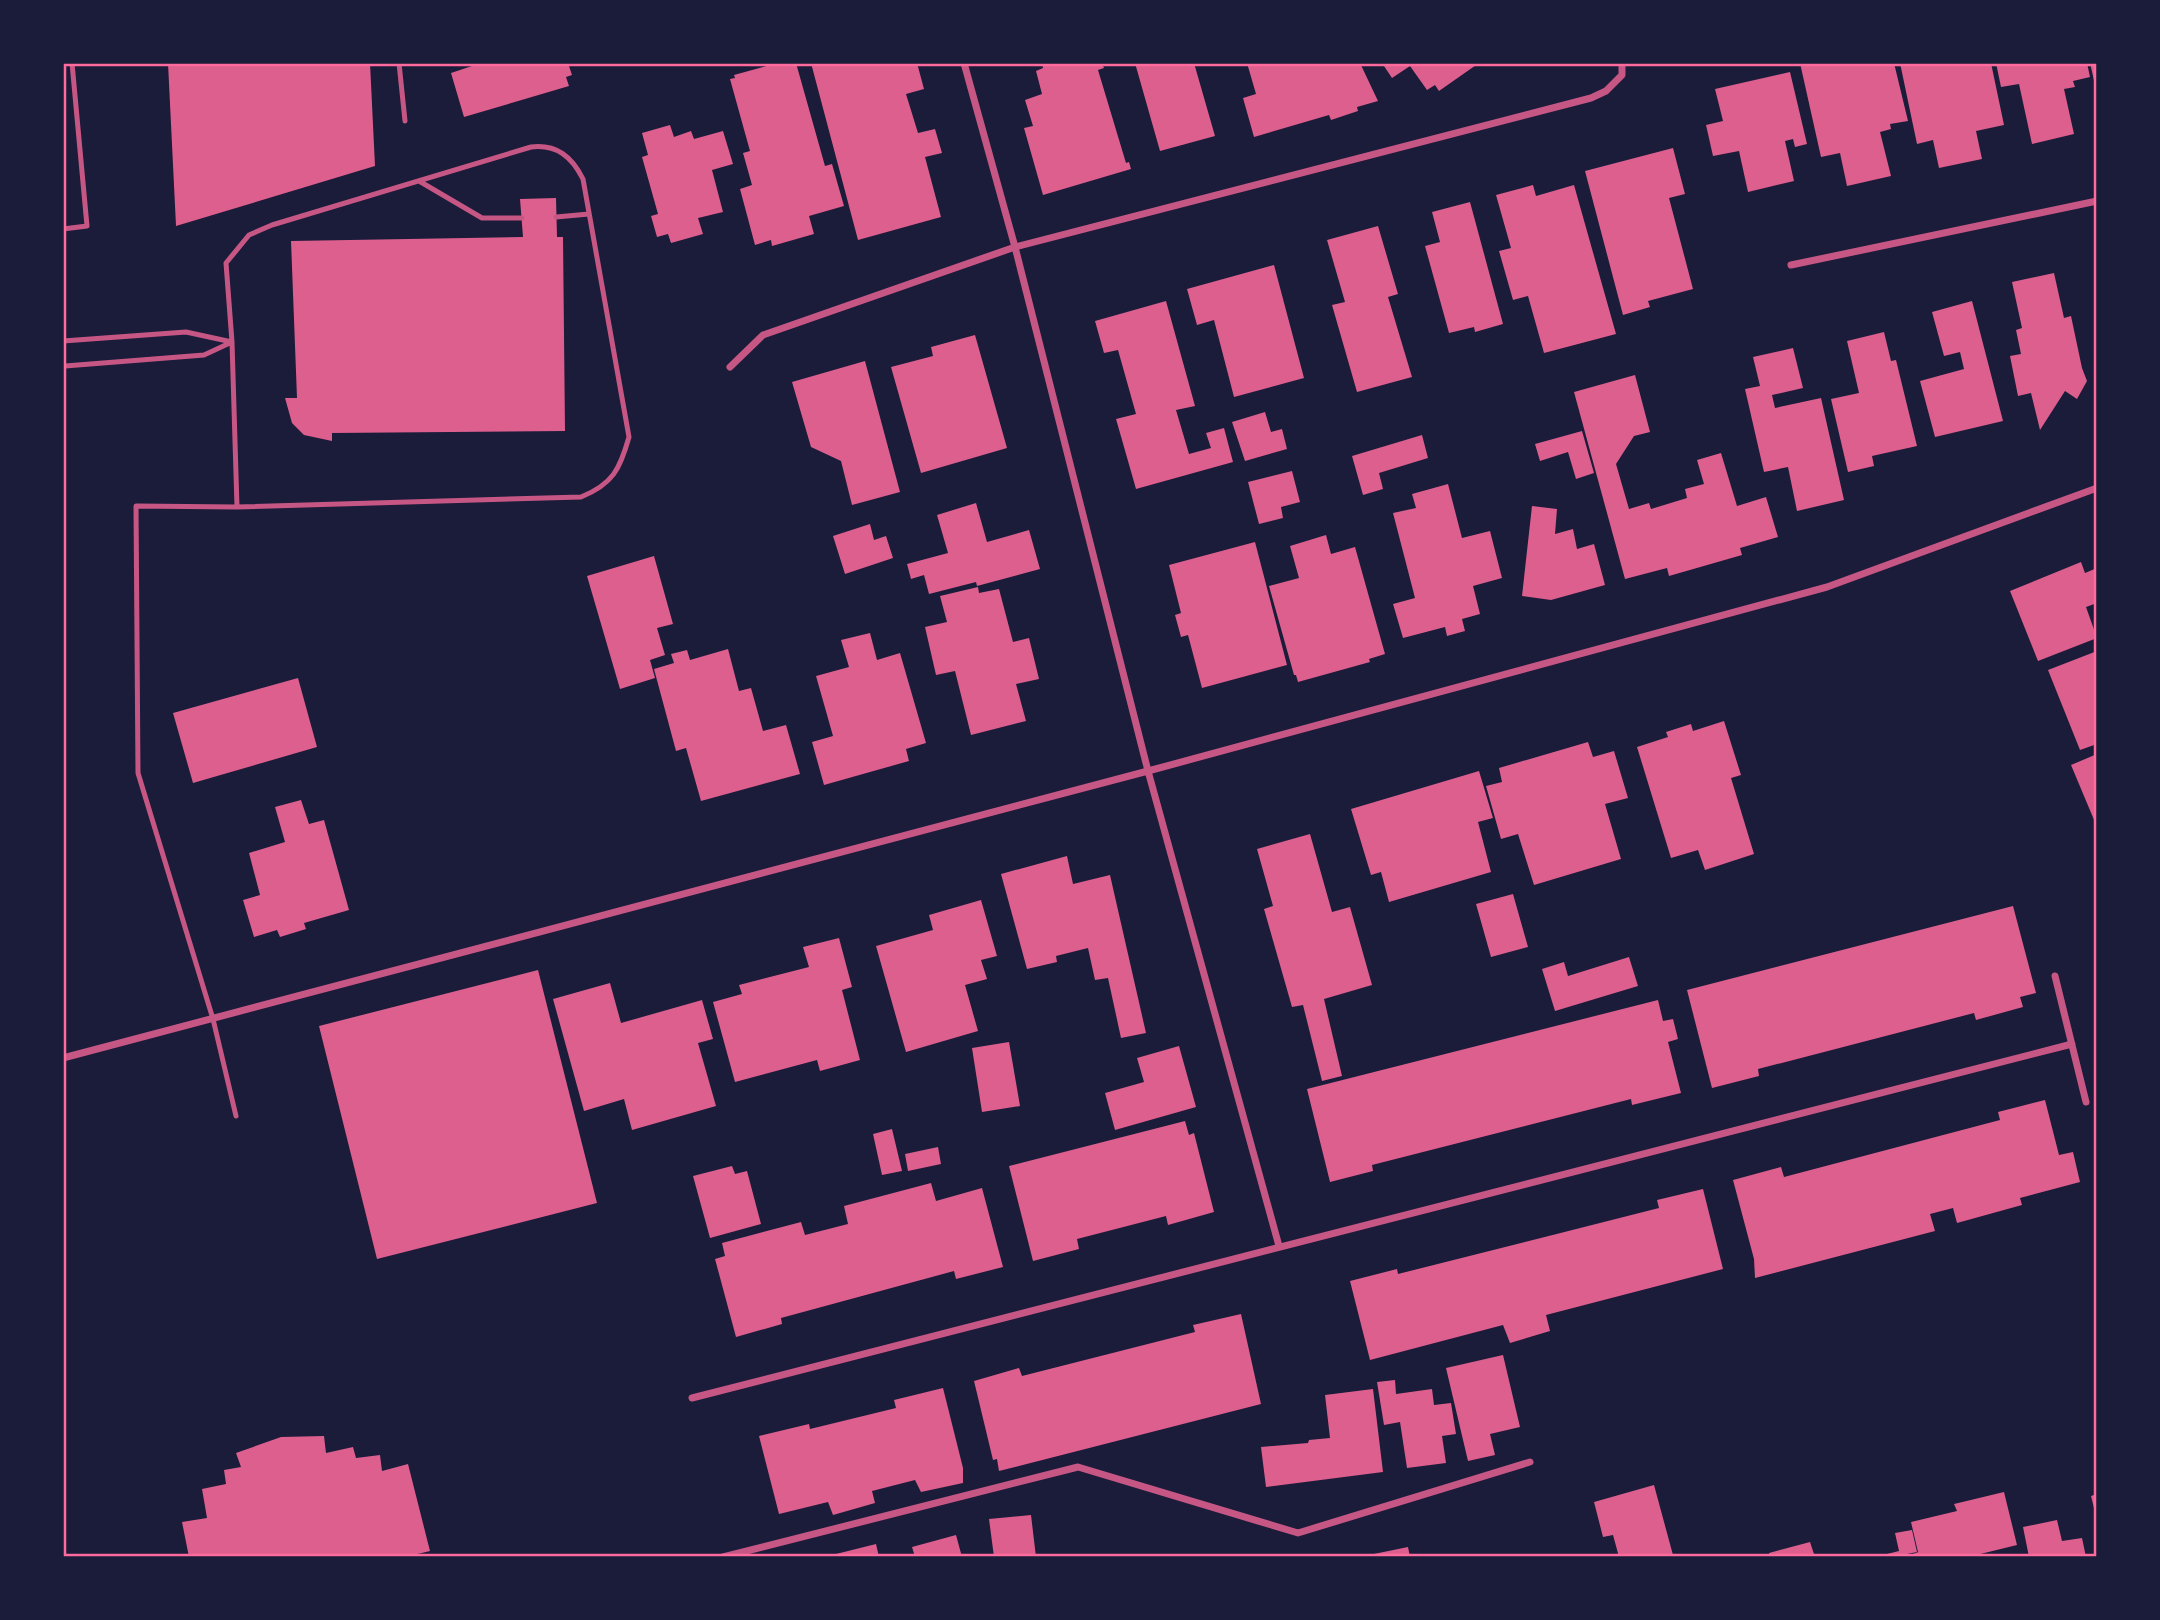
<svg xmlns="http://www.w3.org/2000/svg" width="2160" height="1620" viewBox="0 0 2160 1620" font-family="'PT Sans Narrow',sans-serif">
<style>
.building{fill:#dd5f8e}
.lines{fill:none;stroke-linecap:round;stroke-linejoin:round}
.service{stroke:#c65784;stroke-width:5}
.minor{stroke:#c65784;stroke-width:7}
.neatline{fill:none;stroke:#ff6b9d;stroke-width:2.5}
</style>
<rect width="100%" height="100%" fill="#1b1b3a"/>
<path class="building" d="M 168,63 L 370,63 L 375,166 L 176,226 Z
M 481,63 L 568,63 L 572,75 L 566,77 L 569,86 L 464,117 L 451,73 Z
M 777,63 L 796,63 L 825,166 L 832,164 L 844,206 L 809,216 L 814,234 L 772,246 L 771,240 L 755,245 L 740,189 L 752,185 L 743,153 L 750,151 L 730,79 L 735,78 L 734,75 Z
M 811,63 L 917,63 L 924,89 L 906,94 L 918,133 L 935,129 L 942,153 L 925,157 L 941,217 L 858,240 Z
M 1042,63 L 1102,63 L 1104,68 L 1098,70 L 1126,163 L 1129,162 L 1131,169 L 1043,195 L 1024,128 L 1033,126 L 1025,100 L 1042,94 L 1036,71 L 1043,68 Z
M 1135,63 L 1194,63 L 1215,136 L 1160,151 Z
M 1247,63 L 1360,63 L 1378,101 L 1357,107 L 1358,111 L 1331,120 L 1329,115 L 1254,137 L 1243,98 L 1256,94 Z
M 1382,63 L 1479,63 L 1439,91 L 1435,85 L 1427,90 L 1410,66 L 1392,78 Z
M 1800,63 L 1894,63 L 1908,121 L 1890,124 L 1891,129 L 1880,132 L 1891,176 L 1847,186 L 1840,153 L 1821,157 Z
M 1900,63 L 1991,63 L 2004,125 L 1976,131 L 1982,159 L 1939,168 L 1933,140 L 1917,144 Z
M 1996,63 L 2087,63 L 2090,77 L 2073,81 L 2075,87 L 2064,89 L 2074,134 L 2032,144 L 2019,84 L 2001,87 Z
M 2090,63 L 2097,63 L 2097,89 L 2096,89 Z
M 1790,72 L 1807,144 L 1795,147 L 1793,139 L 1785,141 L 1794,181 L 1748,192 L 1739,151 L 1713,156 L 1706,125 L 1723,121 L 1715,89 Z
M 670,125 L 674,137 L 691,131 L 694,139 L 723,131 L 733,164 L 712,170 L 723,212 L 698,218 L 703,234 L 671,243 L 668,234 L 657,237 L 651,216 L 658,214 L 642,157 L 648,155 L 642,133 Z
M 1673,148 L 1685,194 L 1669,198 L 1693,289 L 1648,301 L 1650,307 L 1623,315 L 1585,171 Z
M 1533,185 L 1536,196 L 1574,185 L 1616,334 L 1544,353 L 1528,296 L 1513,300 L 1499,251 L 1511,248 L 1496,195 Z
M 556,198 L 557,237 L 563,237 L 565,431 L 332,433 L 332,441 L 304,435 L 292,423 L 285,398 L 297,398 L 291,241 L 523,237 L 520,199 Z
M 1470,202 L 1503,324 L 1475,332 L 1474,327 L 1449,333 L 1425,246 L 1440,242 L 1432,212 Z
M 1378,226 L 1398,294 L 1388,297 L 1412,377 L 1357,392 L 1332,305 L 1345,302 L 1327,240 Z
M 1274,265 L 1304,378 L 1234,397 L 1214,320 L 1197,325 L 1187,289 Z
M 2054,273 L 2064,318 L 2071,316 L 2082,368 L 2087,381 L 2077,399 L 2065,391 L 2040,430 L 2031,393 L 2018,396 L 2010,356 L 2021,354 L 2016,330 L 2022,328 L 2012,282 Z
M 1166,301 L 1195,406 L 1176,410 L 1189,454 L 1211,448 L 1206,433 L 1224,428 L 1233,462 L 1136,489 L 1116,419 L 1136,414 L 1118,350 L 1104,353 L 1095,321 Z
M 1972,301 L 2003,421 L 1935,437 L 1920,381 L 1964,369 L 1960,352 L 1944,356 L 1932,312 Z
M 1884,332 L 1891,361 L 1896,360 L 1917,446 L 1872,456 L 1874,466 L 1848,472 L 1831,399 L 1859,393 L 1847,341 Z
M 975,335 L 1007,448 L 921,473 L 891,367 L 933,356 L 931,347 Z
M 1793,348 L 1803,388 L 1772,395 L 1775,408 L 1821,398 L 1844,500 L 1797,511 L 1788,467 L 1764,472 L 1745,389 L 1760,386 L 1753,357 Z
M 865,361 L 900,492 L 852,505 L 841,461 L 811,447 L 792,382 Z
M 1635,375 L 1650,432 L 1634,436 L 1616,464 L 1629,509 L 1649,503 L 1651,509 L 1687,498 L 1685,489 L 1704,484 L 1697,460 L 1721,453 L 1737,506 L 1766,497 L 1778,537 L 1740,548 L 1742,555 L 1669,576 L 1667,568 L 1625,579 L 1574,392 Z
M 1265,412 L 1271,432 L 1282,429 L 1287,449 L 1245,461 L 1232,422 Z
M 1582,431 L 1594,473 L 1576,479 L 1568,452 L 1540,461 L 1535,444 Z
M 1422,435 L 1428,458 L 1379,473 L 1383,489 L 1363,495 L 1352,456 Z
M 1292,471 L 1300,502 L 1281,507 L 1283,518 L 1259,524 L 1248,482 Z
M 1448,484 L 1462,538 L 1490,531 L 1502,578 L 1473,586 L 1480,614 L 1462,619 L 1465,631 L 1447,636 L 1445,627 L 1403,638 L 1393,604 L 1415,598 L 1393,513 L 1416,508 L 1412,494 Z
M 976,503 L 987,542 L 1029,530 L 1040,569 L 977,586 L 976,582 L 929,594 L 924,575 L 911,579 L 907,564 L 948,553 L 937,515 Z
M 1532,506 L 1557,509 L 1555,534 L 1573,529 L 1577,549 L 1594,544 L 1605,585 L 1551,600 L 1522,596 Z
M 870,524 L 874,540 L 886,536 L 893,558 L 845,574 L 833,536 Z
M 1326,535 L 1331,554 L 1355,547 L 1385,654 L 1369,659 L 1370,662 L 1298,682 L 1296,675 L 1294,675 L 1269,586 L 1299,578 L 1290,546 Z
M 1255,542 L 1287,665 L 1202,688 L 1188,635 L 1181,637 L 1175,615 L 1181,613 L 1169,565 Z
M 654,556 L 673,624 L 657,628 L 665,655 L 650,660 L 655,678 L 620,689 L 587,576 Z
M 2081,562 L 2085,573 L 2097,568 L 2097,603 L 2086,607 L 2097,638 L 2038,661 L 2010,591 Z
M 978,587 L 979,593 L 999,589 L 1013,642 L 1029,638 L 1039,679 L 1016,684 L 1026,721 L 971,735 L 955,671 L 936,675 L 925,627 L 947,622 L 940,596 Z
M 870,633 L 877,660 L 900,653 L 926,743 L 906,749 L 909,761 L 824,785 L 812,742 L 833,736 L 816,676 L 849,667 L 841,640 Z
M 728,649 L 739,691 L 751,688 L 763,731 L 786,725 L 800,774 L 701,801 L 686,748 L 676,751 L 654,669 L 674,663 L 671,654 L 687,650 L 690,660 Z
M 2097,651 L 2097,744 L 2080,750 L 2048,670 Z
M 298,678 L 317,747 L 193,783 L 173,713 Z
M 1724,721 L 1741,775 L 1731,778 L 1754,854 L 1705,870 L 1698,850 L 1671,858 L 1637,747 L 1668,737 L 1666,732 L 1691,724 L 1693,731 Z
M 1588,742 L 1593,757 L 1614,751 L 1628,798 L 1605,804 L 1621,859 L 1534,885 L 1518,834 L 1501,839 L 1486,786 L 1502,782 L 1499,768 Z
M 2097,754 L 2097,827 L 2071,765 Z
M 1479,771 L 1493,818 L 1478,822 L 1491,872 L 1389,902 L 1381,872 L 1371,875 L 1351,809 Z
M 301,800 L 309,824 L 324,820 L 349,910 L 304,923 L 306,929 L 280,937 L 277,930 L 254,937 L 243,900 L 260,895 L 249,853 L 285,842 L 275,807 Z
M 1310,834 L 1332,912 L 1350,907 L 1372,985 L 1324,999 L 1342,1076 L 1322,1081 L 1303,1005 L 1292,1007 L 1264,909 L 1273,906 L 1257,849 Z
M 1067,856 L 1073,884 L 1110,875 L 1146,1033 L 1121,1038 L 1108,978 L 1095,980 L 1088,948 L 1056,956 L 1057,962 L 1027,969 L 1001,874 Z
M 1513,894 L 1528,947 L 1491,957 L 1476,904 Z
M 981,900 L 997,956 L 981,960 L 987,979 L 965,985 L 978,1031 L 906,1052 L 876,946 L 933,930 L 929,915 Z
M 2013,906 L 2036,993 L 2020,997 L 2023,1007 L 1976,1020 L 1974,1013 L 1801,1058 L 1758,1069 L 1759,1076 L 1712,1088 L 1687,990 Z
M 839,938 L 852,987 L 842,990 L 860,1060 L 820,1071 L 817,1060 L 735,1082 L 713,1002 L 742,994 L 739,985 L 809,967 L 803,947 Z
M 1629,957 L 1638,986 L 1555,1011 L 1542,969 L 1564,962 L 1568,976 Z
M 538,970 L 597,1203 L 377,1259 L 319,1026 Z
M 610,983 L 621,1023 L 702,1000 L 713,1039 L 698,1043 L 716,1106 L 632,1130 L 624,1099 L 584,1111 L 553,999 Z
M 1658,1000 L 1663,1021 L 1673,1019 L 1678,1039 L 1668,1042 L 1681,1093 L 1632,1105 L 1631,1099 L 1372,1165 L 1373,1171 L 1330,1182 L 1307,1089 Z
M 1009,1042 L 1020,1106 L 982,1112 L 972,1048 Z
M 1179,1046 L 1196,1107 L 1115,1130 L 1105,1093 L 1144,1082 L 1137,1058 Z
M 2045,1100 L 2059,1155 L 2073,1152 L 2080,1182 L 2020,1198 L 2022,1205 L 1957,1223 L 1953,1208 L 1930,1214 L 1935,1231 L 1755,1278 L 1754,1259 L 1733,1180 L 1781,1167 L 1784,1177 L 2000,1120 L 1998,1112 Z
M 1185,1121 L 1189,1135 L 1194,1133 L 1214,1212 L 1168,1225 L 1166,1216 L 1077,1239 L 1079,1249 L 1033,1261 L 1009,1166 Z
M 892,1129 L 902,1171 L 882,1175 L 873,1134 Z
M 938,1147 L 941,1164 L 908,1171 L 905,1154 Z
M 732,1166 L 735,1174 L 747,1171 L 761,1224 L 710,1238 L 693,1176 Z
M 931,1183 L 936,1201 L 982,1188 L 1003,1267 L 956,1279 L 954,1271 L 781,1318 L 782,1324 L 736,1337 L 715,1259 L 725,1256 L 722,1243 L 801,1222 L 805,1235 L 848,1224 L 844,1206 Z
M 1703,1189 L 1723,1269 L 1546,1315 L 1550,1331 L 1510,1343 L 1503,1325 L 1370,1360 L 1350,1281 L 1397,1269 L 1398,1274 L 1659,1208 L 1657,1200 Z
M 1241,1314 L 1261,1404 L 999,1471 L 997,1459 L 993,1460 L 974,1381 L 1019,1368 L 1022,1376 L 1195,1332 L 1193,1325 Z
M 1503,1355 L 1520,1427 L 1490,1434 L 1495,1455 L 1468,1461 L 1446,1368 Z
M 1395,1380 L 1396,1394 L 1432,1389 L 1434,1405 L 1451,1403 L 1456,1434 L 1442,1436 L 1446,1463 L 1407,1468 L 1400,1422 L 1384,1425 L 1377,1382 Z
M 943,1388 L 963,1468 L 963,1483 L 921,1492 L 915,1480 L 872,1491 L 875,1503 L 833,1515 L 828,1502 L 779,1514 L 759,1436 L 809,1424 L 810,1429 L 896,1408 L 894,1400 Z
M 1373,1389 L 1383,1472 L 1266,1487 L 1261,1447 L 1308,1443 L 1309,1440 L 1330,1438 L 1325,1395 Z
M 324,1436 L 326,1453 L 353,1447 L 356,1458 L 380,1455 L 382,1471 L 408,1464 L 430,1551 L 405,1557 L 189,1557 L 182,1522 L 207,1518 L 202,1489 L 226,1484 L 224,1470 L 241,1467 L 236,1453 L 281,1437 Z
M 1654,1485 L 1673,1555 L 1619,1557 L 1613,1535 L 1603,1537 L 1594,1502 Z
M 2004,1492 L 2017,1545 L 1968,1557 L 1914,1557 L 1913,1554 L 1921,1551 L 1918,1552 L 1911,1522 L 1957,1511 L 1954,1504 Z
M 2097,1494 L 2097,1516 L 2096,1516 L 2091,1496 Z
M 1031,1515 L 1036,1557 L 994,1557 L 989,1519 Z
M 2057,1520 L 2062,1541 L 2082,1538 L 2086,1557 L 2029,1557 L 2023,1527 Z
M 1912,1530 L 1917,1552 L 1907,1554 L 1907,1557 L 1875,1557 L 1899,1551 L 1895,1533 Z
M 956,1535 L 962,1557 L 915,1557 L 912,1547 Z
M 1810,1542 L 1815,1557 L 1770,1557 L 1769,1553 Z
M 876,1544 L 879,1557 L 828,1557 L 828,1556 Z
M 1408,1547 L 1410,1557 L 1364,1557 L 1364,1556 Z"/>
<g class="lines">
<path class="service" d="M 399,63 L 405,121
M 419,181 L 482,218 L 522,218
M 556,217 L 589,214
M 63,229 L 87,226 L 72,63
M 63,341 L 186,332 L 232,342
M 63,368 L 65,366 L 204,355 L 232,342
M 236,1116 L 213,1019 L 138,773 L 136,506 L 237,507 L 232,342 L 226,263 L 249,235 L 272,225 L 531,147 C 557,144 572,157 583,179 L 629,437 C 620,469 613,484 581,497 L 237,507"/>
<path class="minor" d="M 964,63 L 1015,247 L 1148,771 L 1279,1246
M 1791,265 L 2097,201
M 730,367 L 763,335 L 1015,247 L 1591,98 L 1606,91 L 1622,75 L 1622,63
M 2055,976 L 2086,1102
M 63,1058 L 1148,771 L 1827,587 L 2097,488
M 692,1398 L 2072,1044
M 723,1557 L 1078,1467 L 1298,1533 L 1530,1462"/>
</g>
<rect width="2160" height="1620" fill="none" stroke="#1b1b3a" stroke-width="130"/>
<rect x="65" y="65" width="2030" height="1490" class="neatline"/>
</svg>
